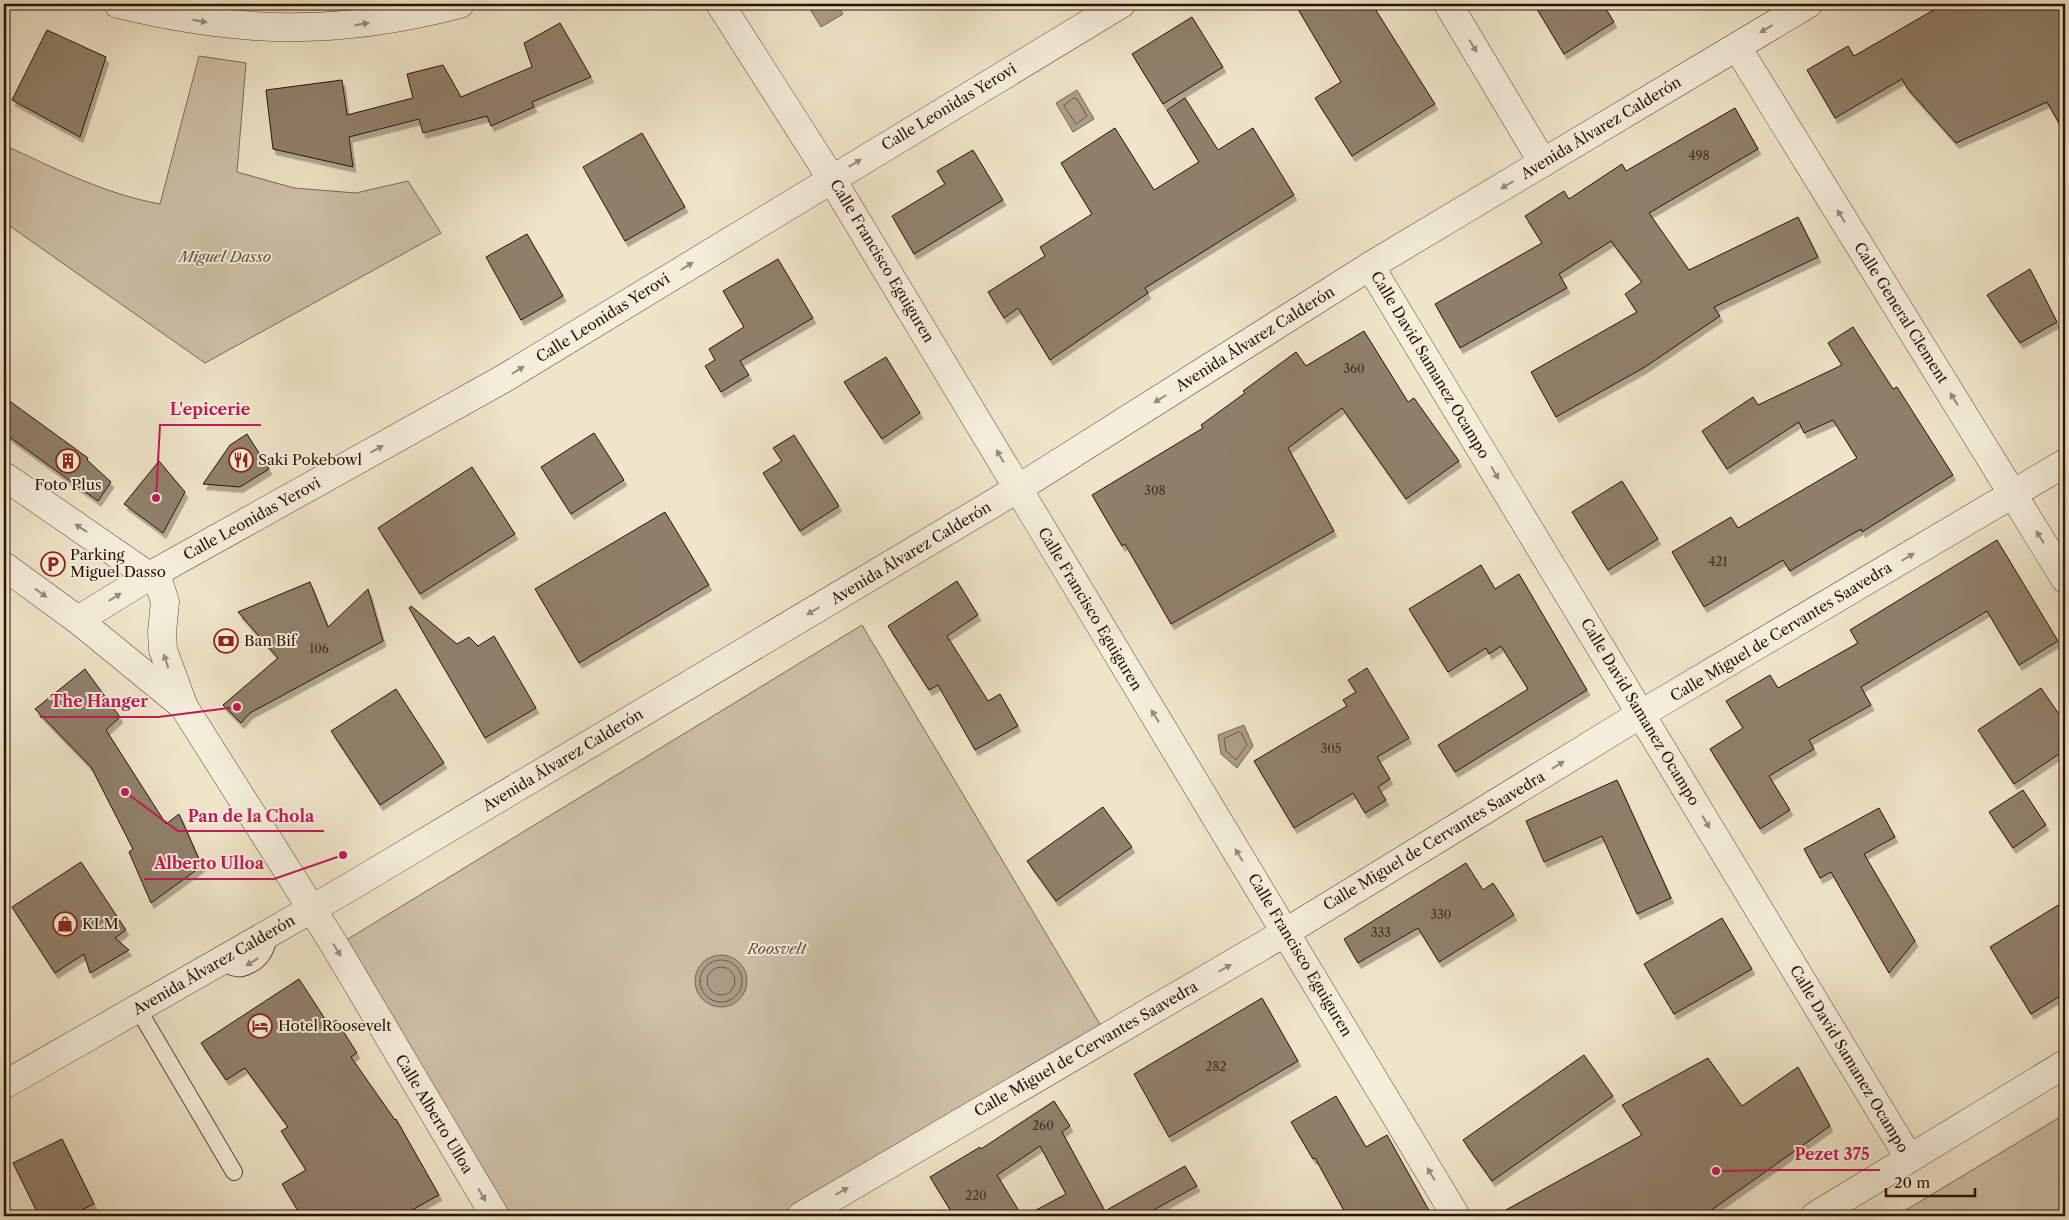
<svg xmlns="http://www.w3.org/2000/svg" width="2069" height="1220" viewBox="0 0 2069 1220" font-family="'Libre Caslon Text',serif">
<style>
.green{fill:#cec1a7;stroke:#7c6a57}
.water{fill:#ac9d86;stroke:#786553}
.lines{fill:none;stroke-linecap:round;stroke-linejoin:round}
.shore{stroke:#6b5846;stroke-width:1}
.building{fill:#90806b;stroke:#2a1207;filter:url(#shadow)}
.service-casing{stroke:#5b4737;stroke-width:18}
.minor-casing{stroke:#5b4737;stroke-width:29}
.tertiary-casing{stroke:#5b4737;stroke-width:29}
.service{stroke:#f5eedb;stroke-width:16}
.minor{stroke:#f5eedb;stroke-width:28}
.tertiary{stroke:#f5eedb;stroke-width:28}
.oneway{fill:#9a8b7c}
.labels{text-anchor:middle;stroke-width:4;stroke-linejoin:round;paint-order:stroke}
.number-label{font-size:12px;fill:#442e20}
.street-label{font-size:15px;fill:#2a1207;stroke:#f5eedb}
.park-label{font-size:15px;font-style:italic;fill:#634f3f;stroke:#f5eedb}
.poi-label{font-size:15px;fill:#2a1207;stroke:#f5eedb;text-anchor:start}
.leader{fill:none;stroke:#c2185b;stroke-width:2}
.callout-dot{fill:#c2185b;stroke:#f5eedb;stroke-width:2}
.callout-label{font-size:16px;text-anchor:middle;font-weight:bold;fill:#c2185b;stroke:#f5eedb;stroke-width:4;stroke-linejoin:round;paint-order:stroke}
</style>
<defs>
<filter id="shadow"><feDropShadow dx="3" dy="5.5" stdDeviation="0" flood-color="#0004"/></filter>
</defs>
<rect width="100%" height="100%" fill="#efe5c8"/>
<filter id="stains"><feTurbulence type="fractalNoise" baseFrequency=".004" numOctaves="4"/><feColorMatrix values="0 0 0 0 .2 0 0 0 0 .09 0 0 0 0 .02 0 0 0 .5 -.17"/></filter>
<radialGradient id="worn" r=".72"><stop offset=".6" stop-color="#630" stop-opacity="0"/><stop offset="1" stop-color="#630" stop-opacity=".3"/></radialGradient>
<path class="green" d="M 199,56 L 246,63 L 237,172 L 294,188 L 356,193 L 408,181 L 441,233 L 205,363 L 4,222 L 4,145 C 54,168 105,194 160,204 Z
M 862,625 L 1101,1026 L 781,1216 L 508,1216 L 343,942 Z
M 2065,1114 L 2065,1216 L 1896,1216 Z"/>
<path class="water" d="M 807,4 L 837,4 L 843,14 L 821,27 Z
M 1077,90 L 1094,119 L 1073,132 L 1056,103 Z
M 1244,725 L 1253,746 L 1237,768 L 1221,754 L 1218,735 Z
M695 981a26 26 0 1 1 52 0a26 26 0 1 1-52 0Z"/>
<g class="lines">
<path class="shore" d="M 1074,98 L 1077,99 L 1087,116 L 1076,124 L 1064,106 Z
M 1239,732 L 1242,734 L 1247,745 L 1236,760 L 1226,751 L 1224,739 Z
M700 981a21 21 0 1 1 42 0a21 21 0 1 1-42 0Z
M707 981a14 14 0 1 1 28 0a14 14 0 1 1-28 0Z"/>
</g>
<path class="building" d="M 1295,4 L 1372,4 L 1435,104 L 1352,156 L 1315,98 L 1341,82 Z
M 1534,4 L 1603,4 L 1614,22 L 1564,54 Z
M 1944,4 L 2065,4 L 2065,134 L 2047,102 L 1956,143 L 1907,88 L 1902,79 L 1835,118 L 1807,70 L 1848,46 L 1854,56 Z
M 1192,17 L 1223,67 L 1163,104 L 1132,54 Z
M 560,23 L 591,77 L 532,102 L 534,107 L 491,126 L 487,116 L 423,133 L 419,119 L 349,137 L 353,167 L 273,149 L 266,90 L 342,80 L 347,115 L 413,98 L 407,74 L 443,65 L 461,97 L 532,67 L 524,43 Z
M 47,30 L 106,57 L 80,137 L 12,100 Z
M 1185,98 L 1218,150 L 1253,128 L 1294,195 L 1145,288 L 1148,293 L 1050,360 L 1018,308 L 1004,318 L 988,292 L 1045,256 L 1040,247 L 1092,214 L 1061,163 L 1115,128 L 1154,190 L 1199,162 L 1167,110 Z
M 1735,108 L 1758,149 L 1649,213 L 1689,270 L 1798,217 L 1818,257 L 1714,307 L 1720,316 L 1645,367 L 1556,417 L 1531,372 L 1637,312 L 1625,294 L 1642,282 L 1611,241 L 1559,274 L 1567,288 L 1460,348 L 1435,304 L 1542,243 L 1525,216 L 1564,191 L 1569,199 L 1622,164 L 1626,171 Z
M 642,133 L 685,207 L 625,241 L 583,167 Z
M 973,150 L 1003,200 L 914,254 L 892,216 L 945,184 L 937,171 Z
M 527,234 L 563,296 L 521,320 L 486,257 Z
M 778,259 L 813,318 L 740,361 L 749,375 L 721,392 L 705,366 L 715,360 L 709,349 L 744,327 L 723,291 Z
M 2030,269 L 2057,322 L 2020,343 L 1987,295 Z
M 1853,327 L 1893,389 L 1897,387 L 1953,475 L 1862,532 L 1861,529 L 1847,537 L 1790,571 L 1783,560 L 1704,607 L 1672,552 L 1731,517 L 1738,528 L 1857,458 L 1833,420 L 1804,433 L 1799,422 L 1727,469 L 1702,431 L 1753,397 L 1758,405 L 1842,365 L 1828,343 Z
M 1364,331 L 1408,402 L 1414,398 L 1459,461 L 1406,499 L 1342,408 L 1288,448 L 1334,531 L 1171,624 L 1125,544 L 1122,546 L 1092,495 L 1203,428 L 1201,425 L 1245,393 L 1243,391 L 1296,352 L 1306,366 Z
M 886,357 L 920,413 L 882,439 L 844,382 Z
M 4,397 L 88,458 L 87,460 L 111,482 L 98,501 L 4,433 Z
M 594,433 L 624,480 L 571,514 L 541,467 Z
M 247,434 L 269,469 L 240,487 L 203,484 L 230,445 Z
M 794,435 L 839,506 L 800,531 L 763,473 L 782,461 L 773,448 Z
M 159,461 L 185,492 L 163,533 L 124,504 Z
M 472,467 L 515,534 L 420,594 L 378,528 Z
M 1622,481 L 1658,539 L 1608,570 L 1572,512 Z
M 665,512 L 709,585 L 579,663 L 535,589 Z
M 1997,540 L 2058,641 L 2019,665 L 1987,611 L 1861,687 L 1871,705 L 1809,740 L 1814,749 L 1769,776 L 1790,810 L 1760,829 L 1710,749 L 1743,728 L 1726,701 L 1770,675 L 1778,688 L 1858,643 L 1850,630 Z
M 1481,565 L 1495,589 L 1519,574 L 1587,690 L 1455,772 L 1438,745 L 1528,689 L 1501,646 L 1489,654 L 1486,648 L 1448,672 L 1409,609 Z
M 957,581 L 978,615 L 947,636 L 988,701 L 1000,694 L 1018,726 L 975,750 L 938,685 L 929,690 L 888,626 Z
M 310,582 L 328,627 L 368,589 L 383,641 L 250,713 L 241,723 L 223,705 L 278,658 L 238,612 Z
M 411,606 L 457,644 L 469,637 L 478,646 L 494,636 L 536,708 L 485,738 L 409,608 Z
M 1367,668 L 1409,738 L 1377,757 L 1390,779 L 1378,787 L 1386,800 L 1365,813 L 1353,793 L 1294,828 L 1254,761 L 1347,706 L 1343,700 L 1356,692 L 1348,680 Z
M 85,669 L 120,717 L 106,730 L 166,824 L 179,814 L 202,866 L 151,903 L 129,852 L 133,849 L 91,767 L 35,709 Z
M 2041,688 L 2065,723 L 2065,750 L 2014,784 L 1978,730 Z
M 396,689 L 444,763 L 380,805 L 331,731 Z
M 1617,780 L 1671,898 L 1637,914 L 1602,836 L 1544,862 L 1526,821 Z
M 2023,790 L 2046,825 L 2013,848 L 1989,812 Z
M 1103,807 L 1132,847 L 1056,901 L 1027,861 Z
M 1879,808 L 1895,837 L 1864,854 L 1915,941 L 1889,973 L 1831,872 L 1820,878 L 1804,849 Z
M 81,862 L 126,930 L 115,938 L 129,950 L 90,973 L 84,954 L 55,973 L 12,907 Z
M 1466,863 L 1483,890 L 1493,883 L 1514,915 L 1439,962 L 1418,928 L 1358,963 L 1344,939 Z
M 2065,901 L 2065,993 L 2031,1014 L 1990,947 Z
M 1722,918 L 1752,969 L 1674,1014 L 1644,964 Z
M 299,979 L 329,1025 L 336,1020 L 357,1053 L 351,1057 L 395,1120 L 396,1119 L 439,1195 L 401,1216 L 301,1216 L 282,1184 L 306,1170 L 281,1131 L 288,1127 L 245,1068 L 226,1080 L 201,1043 Z
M 1262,998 L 1298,1061 L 1169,1137 L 1134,1074 Z
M 1584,1055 L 1613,1096 L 1492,1181 L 1463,1140 Z
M 1708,1058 L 1742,1106 L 1798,1067 L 1830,1126 L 1703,1216 L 1495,1216 L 1642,1135 L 1622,1105 Z
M 1336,1096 L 1366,1147 L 1387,1135 L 1432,1216 L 1347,1216 L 1315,1158 L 1313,1159 L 1291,1122 Z
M 1054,1101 L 1070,1126 L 1062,1132 L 1105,1211 L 1185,1166 L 1197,1186 L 1143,1216 L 1025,1216 L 1066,1194 L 1040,1146 L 997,1175 L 1022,1216 L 954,1216 L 930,1177 L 980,1147 L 981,1149 Z
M 62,1139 L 94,1204 L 69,1216 L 39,1216 L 13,1163 Z"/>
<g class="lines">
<g class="service-casing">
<path id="service" d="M 220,961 C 226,964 235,970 242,968 C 260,963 268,950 269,933
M 138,1009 L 234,1172"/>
</g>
<g class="minor-casing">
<path id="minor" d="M 118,4 C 241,34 337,36 460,4
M 720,4 L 831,178 L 1456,1216
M 1448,4 L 1543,163
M 1737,47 L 2065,579
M 1370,266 L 1909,1158
M 4,476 L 159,583 L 165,602 L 162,632 L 163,650 L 184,707 L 332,941 L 495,1216
M 4,566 L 78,620 L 182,705
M 78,620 L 151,575 L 503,379 L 1121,4
M 1815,1216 L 2065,1064"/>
</g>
<g class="tertiary-casing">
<path id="tertiary" d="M 4,1085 L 343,891 L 1019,488 L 1370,266 L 1808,4
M 801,1216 L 1286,932 L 1641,714 L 2065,463"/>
</g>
<use href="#service" class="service"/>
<use href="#minor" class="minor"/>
<use href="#tertiary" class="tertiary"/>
</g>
<defs><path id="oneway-solid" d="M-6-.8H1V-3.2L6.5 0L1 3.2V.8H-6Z" transform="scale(1.25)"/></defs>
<g class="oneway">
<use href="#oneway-solid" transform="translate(200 21) rotate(10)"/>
<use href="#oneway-solid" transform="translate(362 24) rotate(-9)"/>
<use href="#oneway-solid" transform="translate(1766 29) rotate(149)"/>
<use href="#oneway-solid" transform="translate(1473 46) rotate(59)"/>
<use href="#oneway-solid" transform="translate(855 163) rotate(-31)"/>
<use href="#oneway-solid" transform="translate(1507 185) rotate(149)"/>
<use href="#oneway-solid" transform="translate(1841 216) rotate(-122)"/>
<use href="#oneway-solid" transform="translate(687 266) rotate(-32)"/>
<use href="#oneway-solid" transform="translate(518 370) rotate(-32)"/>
<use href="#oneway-solid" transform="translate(1160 399) rotate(148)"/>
<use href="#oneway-solid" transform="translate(1954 399) rotate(-122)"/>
<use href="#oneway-solid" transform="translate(377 449) rotate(-29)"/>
<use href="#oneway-solid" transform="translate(1000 456) rotate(-121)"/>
<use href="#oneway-solid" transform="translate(1495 473) rotate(59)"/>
<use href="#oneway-solid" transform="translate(81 528) rotate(-146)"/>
<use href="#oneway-solid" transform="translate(2040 537) rotate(-122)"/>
<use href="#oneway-solid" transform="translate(1908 557) rotate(-31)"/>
<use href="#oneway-solid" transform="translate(41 593) rotate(36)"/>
<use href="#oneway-solid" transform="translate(115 597) rotate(-32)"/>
<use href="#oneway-solid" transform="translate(813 611) rotate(149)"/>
<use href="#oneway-solid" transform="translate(166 661) rotate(-108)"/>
<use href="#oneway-solid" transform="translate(1155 716) rotate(-122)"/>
<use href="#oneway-solid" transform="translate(1558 765) rotate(-31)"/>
<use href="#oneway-solid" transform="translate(1706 822) rotate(59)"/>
<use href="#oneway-solid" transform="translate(1239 855) rotate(-121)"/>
<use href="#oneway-solid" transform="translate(337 950) rotate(59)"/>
<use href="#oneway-solid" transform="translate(252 962) rotate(148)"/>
<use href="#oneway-solid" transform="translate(1225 968) rotate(-30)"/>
<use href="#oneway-solid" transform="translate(1431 1174) rotate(-121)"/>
<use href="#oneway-solid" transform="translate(842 1191) rotate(-30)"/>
<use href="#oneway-solid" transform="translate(482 1195) rotate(59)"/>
</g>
<defs>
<g id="restaurant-ring" transform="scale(1.25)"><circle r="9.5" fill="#f5eedb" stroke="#8f2418" stroke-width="1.5"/><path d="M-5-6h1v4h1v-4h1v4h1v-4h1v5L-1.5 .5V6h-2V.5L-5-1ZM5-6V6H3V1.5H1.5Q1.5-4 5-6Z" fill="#8f2418"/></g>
<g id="building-ring" transform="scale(1.25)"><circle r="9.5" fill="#f5eedb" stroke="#8f2418" stroke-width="1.5"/><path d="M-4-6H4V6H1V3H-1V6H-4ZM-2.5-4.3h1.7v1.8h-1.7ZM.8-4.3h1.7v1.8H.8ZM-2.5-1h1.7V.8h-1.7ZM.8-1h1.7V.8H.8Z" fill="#8f2418"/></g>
<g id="parking-ring" transform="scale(1.25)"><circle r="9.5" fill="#f5eedb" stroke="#8f2418" stroke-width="1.5"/><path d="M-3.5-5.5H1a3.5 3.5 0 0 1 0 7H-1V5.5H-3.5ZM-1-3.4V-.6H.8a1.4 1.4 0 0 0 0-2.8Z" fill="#8f2418"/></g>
<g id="bank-ring" transform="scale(1.25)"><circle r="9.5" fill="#f5eedb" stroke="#8f2418" stroke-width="1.5"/><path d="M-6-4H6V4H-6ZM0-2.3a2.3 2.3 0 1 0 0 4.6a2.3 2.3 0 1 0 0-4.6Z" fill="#8f2418"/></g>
<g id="shop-ring" transform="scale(1.25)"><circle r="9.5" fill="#f5eedb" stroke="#8f2418" stroke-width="1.5"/><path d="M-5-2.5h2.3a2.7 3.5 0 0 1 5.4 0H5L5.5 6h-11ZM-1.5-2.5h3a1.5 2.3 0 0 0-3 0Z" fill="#8f2418"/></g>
<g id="hotel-ring" transform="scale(1.25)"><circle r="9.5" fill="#f5eedb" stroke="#8f2418" stroke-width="1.5"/><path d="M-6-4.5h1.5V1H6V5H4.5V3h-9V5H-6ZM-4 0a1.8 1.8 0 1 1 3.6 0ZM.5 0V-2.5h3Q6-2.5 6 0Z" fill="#8f2418"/></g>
</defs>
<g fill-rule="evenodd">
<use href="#restaurant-ring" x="241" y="460"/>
<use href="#building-ring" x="68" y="461"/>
<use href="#parking-ring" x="53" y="564"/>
<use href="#bank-ring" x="226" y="641"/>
<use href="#shop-ring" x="65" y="924"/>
<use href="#hotel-ring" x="260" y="1026"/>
</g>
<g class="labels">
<g class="number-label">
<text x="1699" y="160">498</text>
<text x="1354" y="373">360</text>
<text x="1155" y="495">308</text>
<text x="1718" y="566">421</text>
<text x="319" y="653">106</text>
<text x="1331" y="753">305</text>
<text x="1441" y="919">330</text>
<text x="1381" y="937">333</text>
<text x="1216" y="1071">282</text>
<text x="1043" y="1130">260</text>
<text x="976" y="1200">220</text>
</g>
<g class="street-label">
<text transform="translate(949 107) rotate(-31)" y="5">Calle Leonidas Yerovi</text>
<text transform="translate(1601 128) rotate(-31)" y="5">Avenida Álvarez Calderón</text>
<text transform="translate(882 261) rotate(59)" y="5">Calle Francisco Eguiguren</text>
<text transform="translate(1901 313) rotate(58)" y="5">Calle General Clement</text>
<text transform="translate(603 318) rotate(-32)" y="5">Calle Leonidas Yerovi</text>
<text transform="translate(1255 339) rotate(-32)" y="5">Avenida Álvarez Calderón</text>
<text transform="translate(1430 365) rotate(59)" y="5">Calle David Samanez Ocampo</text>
<text transform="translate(252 519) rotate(-29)" y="5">Calle Leonidas Yerovi</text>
<text transform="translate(911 553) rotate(-31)" y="5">Avenida Álvarez Calderón</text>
<text transform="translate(1090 609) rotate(59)" y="5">Calle Francisco Eguiguren</text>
<text transform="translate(1781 632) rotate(-31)" y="5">Calle Miguel de Cervantes Saavedra</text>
<text transform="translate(1640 712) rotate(59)" y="5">Calle David Samanez Ocampo</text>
<text transform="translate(563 760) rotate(-31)" y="5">Avenida Álvarez Calderón</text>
<text transform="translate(1434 841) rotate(-31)" y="5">Calle Miguel de Cervantes Saavedra</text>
<text transform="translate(1300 955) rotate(59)" y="5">Calle Francisco Eguiguren</text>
<text transform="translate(214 965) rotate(-30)" y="5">Avenida Álvarez Calderón</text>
<text transform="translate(1086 1049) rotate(-30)" y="5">Calle Miguel de Cervantes Saavedra</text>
<text transform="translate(1849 1059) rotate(59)" y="5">Calle David Samanez Ocampo</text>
<text transform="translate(434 1114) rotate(59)" y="5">Calle Alberto Ulloa</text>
</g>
<g class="park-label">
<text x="225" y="262">Miguel Dasso</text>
<text x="777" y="954">Roosvelt</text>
</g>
<g class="poi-label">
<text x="258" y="465">Saki Pokebowl</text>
<text x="68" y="490" text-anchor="middle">Foto Plus</text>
<text x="70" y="560">Parking<tspan x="70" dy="17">Miguel Dasso</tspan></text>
<text x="244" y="646">Ban Bif</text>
<text x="82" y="929">KLM</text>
<text x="278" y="1031">Hotel Roosevelt</text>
</g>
</g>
<path class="leader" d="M156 498L160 425H261M237 707L158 717H40M125 792L178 831H324M343 855L274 879H144M1716 1171L1784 1170H1880"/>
<g class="callout-dot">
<circle cx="156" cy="498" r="5"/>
<circle cx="237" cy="707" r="5"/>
<circle cx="125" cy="792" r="5"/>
<circle cx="343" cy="855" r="5"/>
<circle cx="1716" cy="1171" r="5"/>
</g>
<g class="callout-label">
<text x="210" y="415">L'epicerie</text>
<text x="99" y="707">The Hanger</text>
<text x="251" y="822">Pan de la Chola</text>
<text x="209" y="869">Alberto Ulloa</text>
<text x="1832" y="1160">Pezet 375</text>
</g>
<rect width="2069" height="1220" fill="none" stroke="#efe5c8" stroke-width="20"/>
<rect x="5" y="5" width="2059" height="1210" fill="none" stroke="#2a1207" stroke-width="2.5"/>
<rect x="10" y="10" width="2049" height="1200" fill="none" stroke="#2a1207"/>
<path d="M1886 1188v8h89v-8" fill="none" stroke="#2a1207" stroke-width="2.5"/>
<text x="1894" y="1188" font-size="15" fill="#2a1207" stroke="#f5eedb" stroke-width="4" paint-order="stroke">20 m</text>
<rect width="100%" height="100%" filter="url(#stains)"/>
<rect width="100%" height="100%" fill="url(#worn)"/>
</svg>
